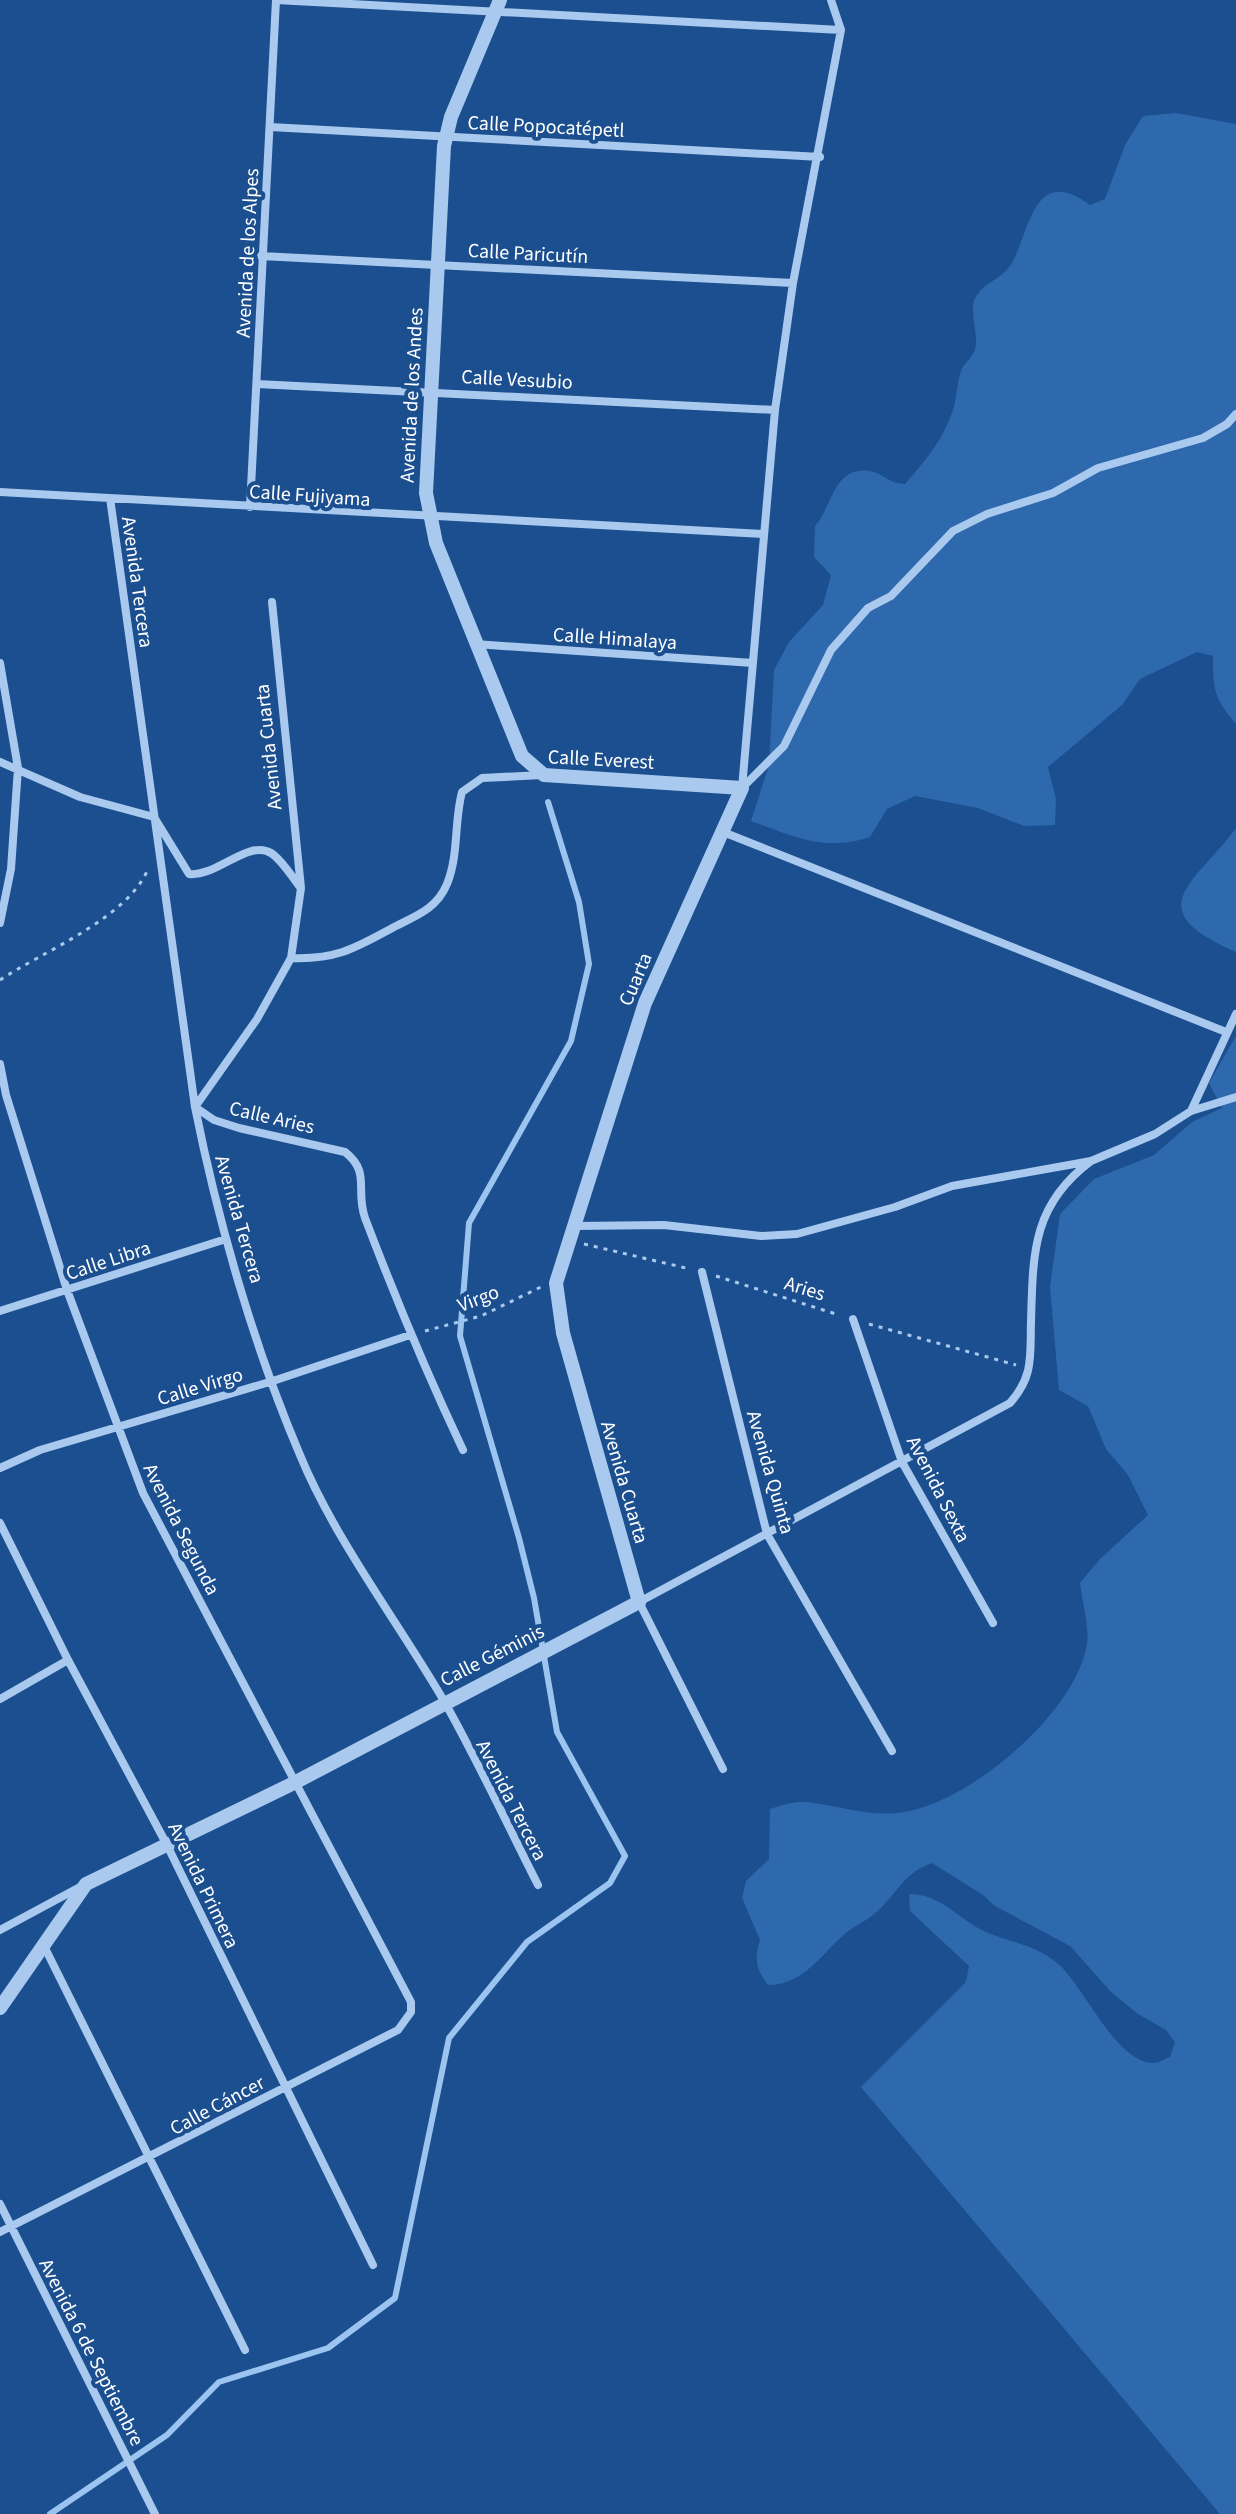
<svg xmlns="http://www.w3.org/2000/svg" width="1236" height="2514" viewBox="0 0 1236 2514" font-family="'Source Sans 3',sans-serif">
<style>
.green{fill:#2e69ad}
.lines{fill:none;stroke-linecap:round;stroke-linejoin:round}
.stream{stroke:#9cc4f0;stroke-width:6}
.path{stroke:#a9c9ee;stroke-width:3;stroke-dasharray:4 6;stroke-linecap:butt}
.minor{stroke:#a9c9ee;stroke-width:8}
.tertiary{stroke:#a9c9ee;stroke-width:14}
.labels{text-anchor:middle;stroke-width:8;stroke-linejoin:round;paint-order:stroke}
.street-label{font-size:20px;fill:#fff;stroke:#1b4f8f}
</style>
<rect width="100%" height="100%" fill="#1b4f8f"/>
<path class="green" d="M 1176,113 L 1236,124 L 1236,724 C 1214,698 1213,690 1213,656 L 1197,652 L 1140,679 L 1122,705 L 1048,767 L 1056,799 L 1055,825 L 1024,826 L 978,808 L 915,796 L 887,809 L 870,837 C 824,852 795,837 751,821 L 769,765 L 774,670 L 789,642 L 823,605 L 831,575 L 814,557 L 815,526 C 833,506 833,466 870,471 C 885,474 887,483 905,484 C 923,463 940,444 950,418 C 957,403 956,386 961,371 C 964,363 972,358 975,350 C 979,335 970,316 974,301 C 980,284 1000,280 1009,267 C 1030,239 1030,161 1090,205 L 1105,199 L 1125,145 L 1143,116 Z
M 1236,828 L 1236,952 C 1136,909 1196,883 1236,828 Z
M 1236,1036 L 1236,2514 L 1220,2514 L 861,2087 L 966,1982 L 969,1966 L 910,1911 L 909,1894 C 941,1894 957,1918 984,1931 C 1010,1943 1035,1944 1057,1963 C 1084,1985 1115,2062 1153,2063 C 1158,2063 1165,2059 1170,2057 L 1175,2042 L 1166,2030 L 1138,2014 L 1112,1993 L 1070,1946 L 995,1906 L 983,1895 L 932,1863 C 902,1873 895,1898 873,1915 C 864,1922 855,1926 847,1932 C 821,1954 804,1985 768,1985 C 756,1969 754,1959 760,1940 L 742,1898 L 746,1881 L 769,1859 L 770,1809 C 781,1806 794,1801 806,1802 C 836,1805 865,1816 896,1813 C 964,1808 1072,1716 1086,1649 C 1091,1630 1082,1603 1080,1583 L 1100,1559 L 1148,1515 L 1128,1475 L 1106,1449 L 1088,1406 L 1059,1390 L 1050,1287 L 1060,1214 L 1094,1179 L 1154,1155 L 1192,1122 L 1222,1108 L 1209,1083 Z"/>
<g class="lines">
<path class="stream" d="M 50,2514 L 167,2435 L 219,2382 L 328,2348 L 395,2298 L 449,2038 L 527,1942 L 610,1883 L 625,1856 L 557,1732 L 534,1598 L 519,1538 L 460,1336 L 469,1223 L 571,1041 L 589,964 L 579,902 L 548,802"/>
<path class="path" d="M 0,980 C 42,952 128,918 148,869
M 584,1244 L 690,1269
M 716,1276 L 839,1315
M 869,1324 L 1016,1365
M 425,1331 L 481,1316 L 541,1287"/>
<path class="minor" d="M 276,0 L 841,30
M 270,127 L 820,157
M 261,256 L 793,283
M 257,384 L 775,410
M 0,492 L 763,534
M 110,498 L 195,1107 C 218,1222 254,1347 300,1455 C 335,1540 398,1622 444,1701 C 478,1761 507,1824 538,1885
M 250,507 L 276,0
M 272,602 L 301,888 L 291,958 L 257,1019 L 195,1107 L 214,1120 L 239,1128 L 345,1152 C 371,1172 355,1190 365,1218 C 395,1297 427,1374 463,1450
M 475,644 L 753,663
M 0,663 L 18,768 L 11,869 L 0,923
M 0,762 L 80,797 L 154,817 L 189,874 C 217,877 248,839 271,853 C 282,860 292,877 300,887
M 743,787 L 784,746 L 831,650 L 868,608 L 891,596 L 953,531 L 987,514 L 1053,493 L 1098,468 L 1203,438 L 1227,424 L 1236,414
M 742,788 L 775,410 L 793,283 L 841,30 L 831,0
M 723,832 L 1226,1032
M 291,958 C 338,960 357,947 396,926 C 418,915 437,908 447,884 C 459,855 454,821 462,792 L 482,778 L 543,775
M 0,1064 L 6,1095 L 67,1290 L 143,1493 L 411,2002 L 411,2012 L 398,2030 L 0,2232
M 1191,1111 L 1236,1014
M 574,1226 L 664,1225 L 761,1236 L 797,1234 L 895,1207 L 952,1186 L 1091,1161 L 1155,1134 L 1191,1111 L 1236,1097
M 702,1272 L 767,1534 L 892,1751
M 0,1311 L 226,1239
M 853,1319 L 902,1462 L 993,1623
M 0,1468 L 40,1450 L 273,1381 L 410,1335
M 0,1523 L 68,1660 L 167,1845 L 373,2265
M 0,1699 L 68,1660
M 723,1769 L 639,1602 L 1010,1403 C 1034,1376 1030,1356 1031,1322 C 1033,1253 1032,1205 1091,1161
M 0,1930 L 80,1887
M 44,1946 L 245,2350
M 0,2204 L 155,2514"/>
<path class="tertiary" d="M 0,2008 L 86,1884 L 294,1783 L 639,1602 L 563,1333 L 556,1283 L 645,1003 L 742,788 L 544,775 L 522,756 L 436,543 L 426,493 L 444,146 L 451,117 L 500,0"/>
</g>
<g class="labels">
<g class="street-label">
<text transform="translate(546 126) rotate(3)" y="7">Calle Popocatépetl</text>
<text transform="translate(247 253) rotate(-87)" y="7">Avenida de los Alpes</text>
<text transform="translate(528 253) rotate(3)" y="7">Calle Paricutín</text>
<text transform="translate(517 379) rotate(3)" y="7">Calle Vesubio</text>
<text transform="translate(411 395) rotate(-87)" y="7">Avenida de los Andes</text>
<text transform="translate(310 495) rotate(4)" y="7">Calle Fujiyama</text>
<text transform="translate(138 582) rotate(82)" y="7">Avenida Tercera</text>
<text transform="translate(615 638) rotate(4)" y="7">Calle Himalaya</text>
<text transform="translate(268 747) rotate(-96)" y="7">Avenida Cuarta</text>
<text transform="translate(601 759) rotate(3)" y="7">Calle Everest</text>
<text transform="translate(635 979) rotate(-67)" y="7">Cuarta</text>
<text transform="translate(272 1117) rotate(13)" y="7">Calle Aries</text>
<text transform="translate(240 1219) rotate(74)" y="7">Avenida Tercera</text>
<text transform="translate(108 1260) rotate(-18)" y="7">Calle Libra</text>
<text transform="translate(805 1288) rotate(17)" y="7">Aries</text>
<text transform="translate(478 1298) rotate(-21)" y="7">Virgo</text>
<text transform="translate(200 1386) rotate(-17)" y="7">Calle Virgo</text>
<text transform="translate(771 1472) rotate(74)" y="7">Avenida Quinta</text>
<text transform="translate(625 1482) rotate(74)" y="7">Avenida Cuarta</text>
<text transform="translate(939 1489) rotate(63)" y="7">Avenida Sexta</text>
<text transform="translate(182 1529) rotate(63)" y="7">Avenida Segunda</text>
<text transform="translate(492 1655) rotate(-27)" y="7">Calle Géminis</text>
<text transform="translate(512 1800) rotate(63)" y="7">Avenida Tercera</text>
<text transform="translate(204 1885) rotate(64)" y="7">Avenida Primera</text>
<text transform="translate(217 2105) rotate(-28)" y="7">Calle Cáncer</text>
<text transform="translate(92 2352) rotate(63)" y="7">Avenida 6 de Septiembre</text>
</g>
</g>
</svg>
